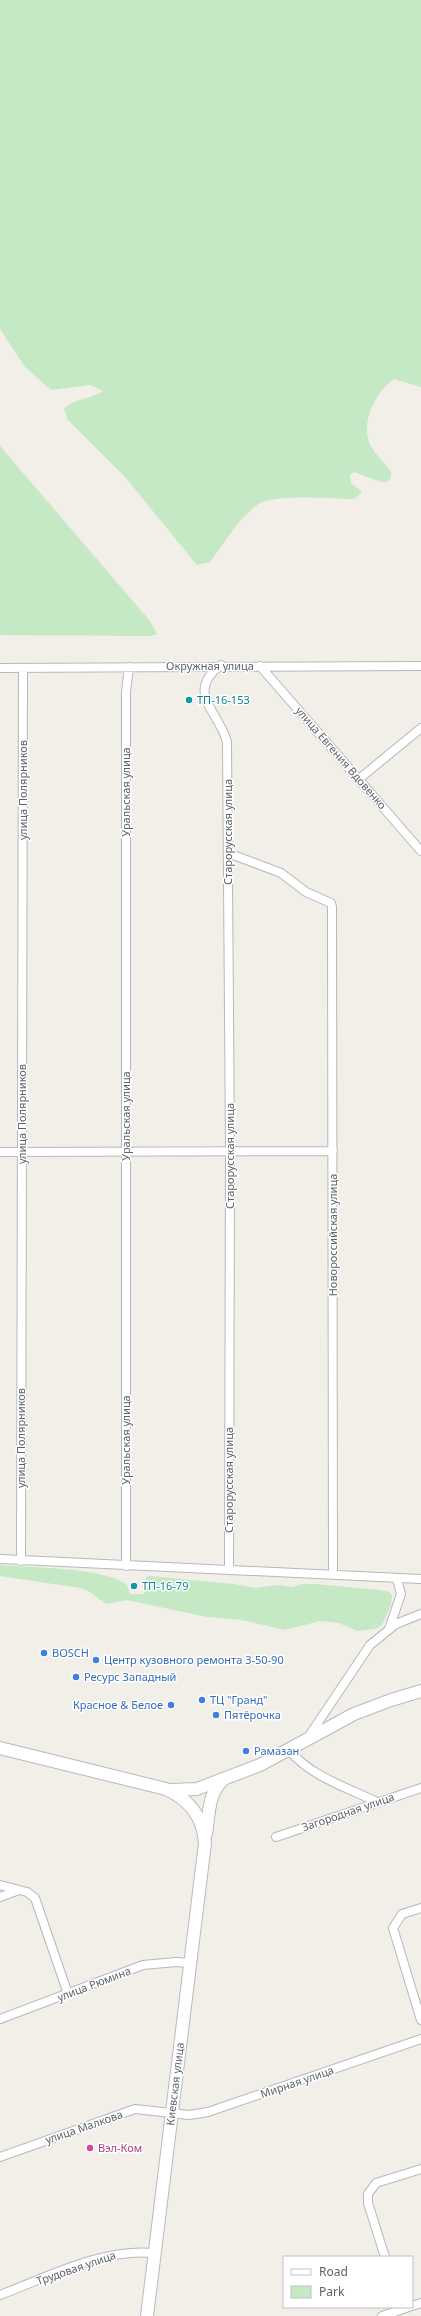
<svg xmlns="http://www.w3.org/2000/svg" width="421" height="2316" viewBox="0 0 421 2316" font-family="'Noto Sans',sans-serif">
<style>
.green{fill:#c5e8c5}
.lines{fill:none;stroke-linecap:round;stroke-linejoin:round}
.street-casing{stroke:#b5b8bc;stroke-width:10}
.secondary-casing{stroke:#b6babf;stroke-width:14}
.street{stroke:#fff;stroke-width:8}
.secondary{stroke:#fff;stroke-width:12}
.culture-dot{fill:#0f9aa8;stroke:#fff;stroke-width:1.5}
.shop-dot{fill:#3f7fe0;stroke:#fff;stroke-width:1.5}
.hotel-dot{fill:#d1479c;stroke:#fff;stroke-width:1.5}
.labels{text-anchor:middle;stroke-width:3;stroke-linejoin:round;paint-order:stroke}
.street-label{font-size:11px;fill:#5f6368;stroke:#fff}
.culture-label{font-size:11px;fill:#0d838f;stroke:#fff;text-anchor:start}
.shop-label{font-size:11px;fill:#366cbe;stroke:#fff;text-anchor:start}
.hotel-label{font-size:11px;fill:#b23c85;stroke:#fff;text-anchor:start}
</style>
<rect width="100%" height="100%" fill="#f1efe8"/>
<path class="green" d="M 0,0 L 421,0 L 421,387 L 394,379 C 376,391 360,423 370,445 C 375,454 385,463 391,472 L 391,478 L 387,482 L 381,482 L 354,472 L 350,475 L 351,483 L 362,492 L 355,499 C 333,499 273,493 257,505 C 238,519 224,543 210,562 L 197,565 L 125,477 L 68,420 L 64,409 C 74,398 90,400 103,391 L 90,385 L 51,390 L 25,367 L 0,329 Z
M 0,446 L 150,621 L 157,634 L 151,636 L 0,635 Z
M 0,1565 C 31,1568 104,1567 127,1585 L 130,1594 L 144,1594 L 146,1577 L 150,1576 L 234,1584 L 255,1588 L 278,1585 L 293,1587 L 302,1584 L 315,1584 L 380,1590 L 389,1592 L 392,1595 L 391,1605 L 382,1625 L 375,1629 L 357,1631 L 339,1623 L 320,1621 L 285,1630 L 242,1620 L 207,1617 L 127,1600 L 106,1604 L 90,1592 L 80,1588 L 0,1576 Z"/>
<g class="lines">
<g class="street-casing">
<path id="street" d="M 221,665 C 184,692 220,713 227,742 L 230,1150 L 229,1569
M 260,666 L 421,851
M 0,668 L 421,666
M 359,779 L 421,728
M 228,853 L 281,873 L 306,892 L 331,903 L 332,907 L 333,1574
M 0,1152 L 333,1151
M 0,1559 L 421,1579
M 21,1561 L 23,668
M 126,1566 L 126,692 L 129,667
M 389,1629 L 401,1594 L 397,1579
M 309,1736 L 370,1645 L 396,1624 L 421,1614
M 289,1750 C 310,1776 348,1788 377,1802
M 276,1837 L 421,1788
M 0,1885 L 27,1892 L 35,1898 L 68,1994
M 0,1897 L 19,1890
M 421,1908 L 402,1914 L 393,1928 L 421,2020
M 0,2019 L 143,1965 L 176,1962 L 190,1963
M 0,2157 L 135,2109 L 189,2115 L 208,2112 L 421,2039
M 385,2257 L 368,2203 L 368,2194 L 376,2183 L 421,2169
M 0,2295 C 48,2277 102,2248 154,2253
M 412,2306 L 421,2303
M 382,2316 L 409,2307"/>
</g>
<g class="secondary-casing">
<path id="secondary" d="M 0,1748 L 166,1789 C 190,1800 203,1817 205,1843 L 147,2316
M 171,1790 L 197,1789 L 260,1765 L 354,1714 L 391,1700 L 421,1691
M 206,1834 C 209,1815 208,1792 224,1779"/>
</g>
<use href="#street" class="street"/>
<use href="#secondary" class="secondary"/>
</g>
<g class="culture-dot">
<circle cx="189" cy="700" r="4"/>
<circle cx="134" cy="1586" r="4"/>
</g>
<g class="shop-dot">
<circle cx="44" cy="1653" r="4"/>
<circle cx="96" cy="1660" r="4"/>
<circle cx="76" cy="1677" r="4"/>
<circle cx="202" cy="1700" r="4"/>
<circle cx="171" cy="1705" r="4"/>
<circle cx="216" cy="1715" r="4"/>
<circle cx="246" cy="1751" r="4"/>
</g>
<circle class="hotel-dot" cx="90" cy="2148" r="4"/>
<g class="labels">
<g class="street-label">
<text x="210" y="670">Окружная улица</text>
<text transform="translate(341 758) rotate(49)" y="4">улица Евгения Вдовенко</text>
<text transform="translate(23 790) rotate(-90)" y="4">улица Полярников</text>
<text transform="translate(126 792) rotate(-90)" y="4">Уральская улица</text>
<text transform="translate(228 832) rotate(-90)" y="4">Старорусская улица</text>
<text transform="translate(22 1114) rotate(-90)" y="4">улица Полярников</text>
<text transform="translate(126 1116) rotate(-90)" y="4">Уральская улица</text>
<text transform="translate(230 1156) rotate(-90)" y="4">Старорусская улица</text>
<text transform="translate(333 1235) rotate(-90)" y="4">Новороссийская улица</text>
<text transform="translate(21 1438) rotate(-90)" y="4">улица Полярников</text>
<text transform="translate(126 1440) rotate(-90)" y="4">Уральская улица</text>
<text transform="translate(229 1480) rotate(-90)" y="4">Старорусская улица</text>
<text transform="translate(348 1812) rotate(-19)" y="4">Загородная улица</text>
<text transform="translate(94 1984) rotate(-21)" y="4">улица Рюмина</text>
<text transform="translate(297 2082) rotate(-19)" y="4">Мирная улица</text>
<text transform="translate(175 2084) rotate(-83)" y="4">Киевская улица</text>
<text transform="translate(84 2127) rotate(-19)" y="4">улица Малкова</text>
<text transform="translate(76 2268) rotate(-19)" y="4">Трудовая улица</text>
</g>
<g class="culture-label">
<text x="197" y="704">ТП-16-153</text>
<text x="142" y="1590">ТП-16-79</text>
</g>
<g class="shop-label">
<text x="52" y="1657">BOSCH</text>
<text x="104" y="1664">Центр кузовного ремонта 3-50-90</text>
<text x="84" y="1681">Ресурс Западный</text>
<text x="210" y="1704">ТЦ "Гранд"</text>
<text x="163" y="1709" text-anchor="end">Красное &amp; Белое</text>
<text x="224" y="1719">Пятёрочка</text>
<text x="254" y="1755">Рамазан</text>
</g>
<g class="hotel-label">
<text x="98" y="2152">Вэл-Ком</text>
</g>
</g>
<rect x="283" y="2256" width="130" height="52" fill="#ffffff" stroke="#bfc1c3"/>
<rect x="291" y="2269" width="20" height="6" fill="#ffffff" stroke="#bfc1c3"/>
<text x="319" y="2276" font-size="12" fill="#5f6368">Road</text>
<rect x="291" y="2286" width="20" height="12" fill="#c5e8c5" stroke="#bfc1c3"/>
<text x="319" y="2296" font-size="12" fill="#5f6368">Park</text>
</svg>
